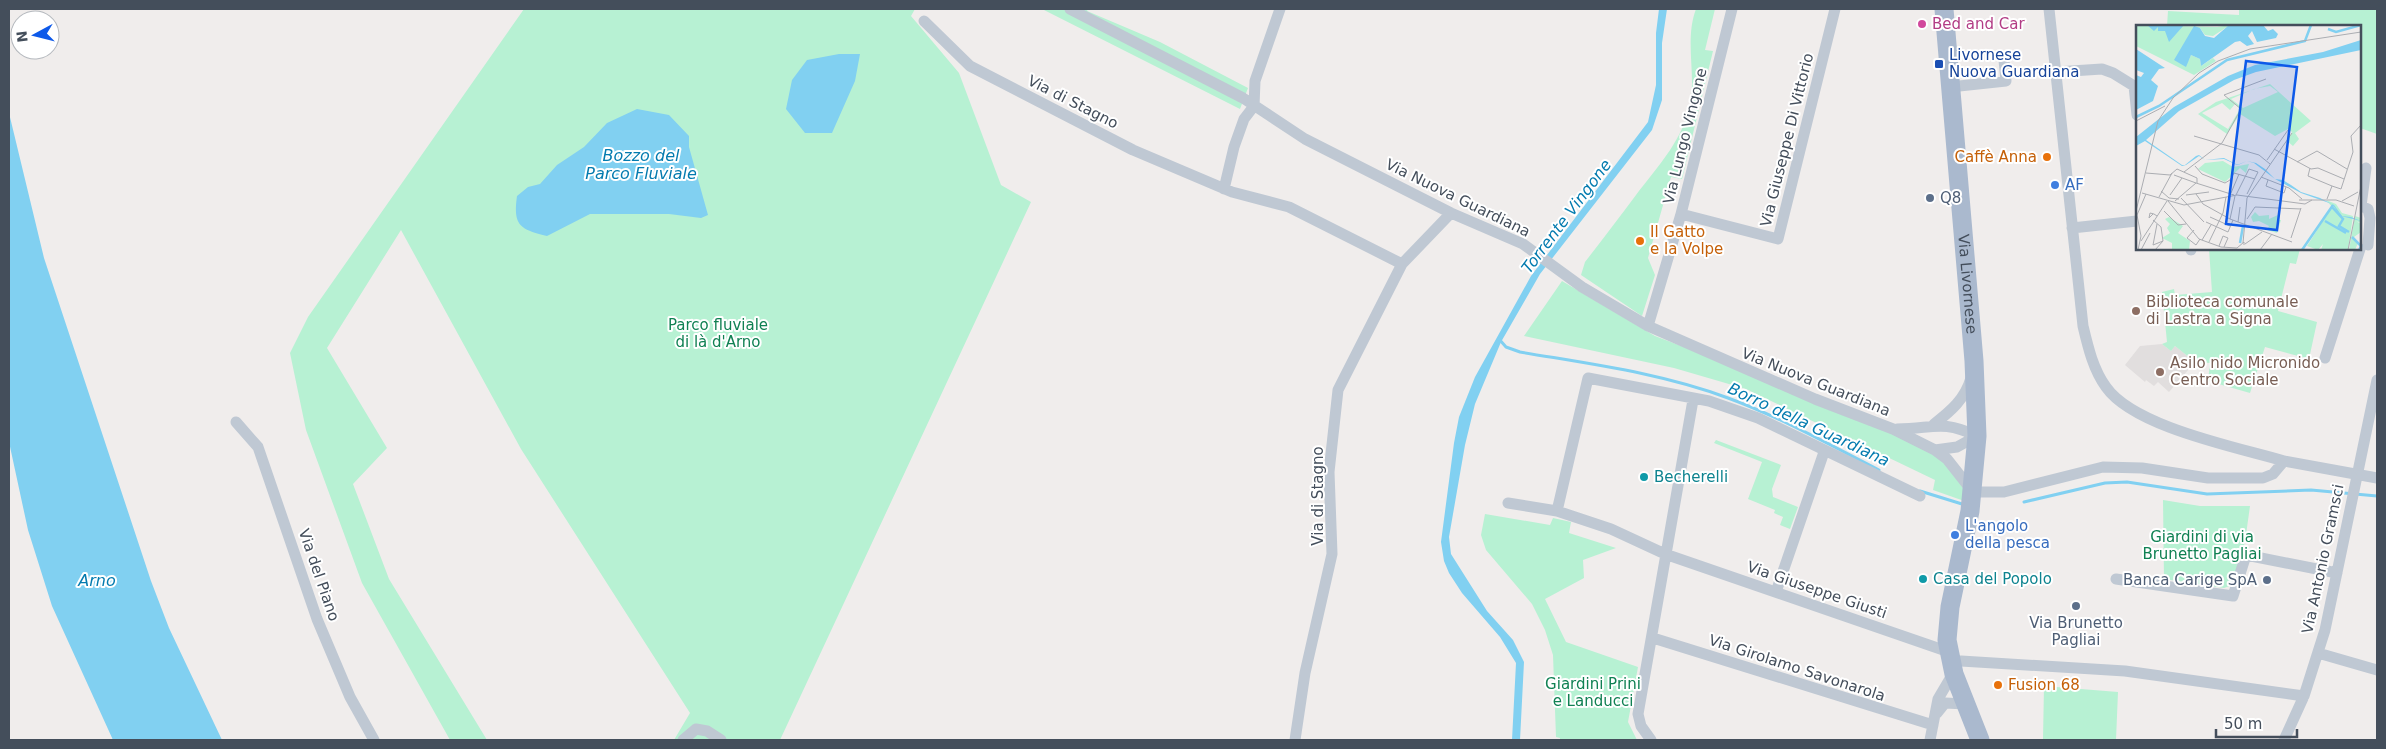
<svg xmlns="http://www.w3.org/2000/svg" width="2386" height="749" viewBox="0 0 2386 749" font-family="'DejaVu Sans',sans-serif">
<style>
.education{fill:#e1dede}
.green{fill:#b7f1d3}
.water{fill:#81d0f1}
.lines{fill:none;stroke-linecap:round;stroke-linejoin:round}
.stream{stroke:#81d0f1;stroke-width:3}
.minor{stroke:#bfc8d3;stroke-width:11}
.primary{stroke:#aab9ce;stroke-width:19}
.hotel-dot{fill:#d1479c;stroke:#fff;stroke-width:2}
.transit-dot{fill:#1a4fb4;stroke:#fff;stroke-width:2}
.food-dot{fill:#e8710a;stroke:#fff;stroke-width:2}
.shop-dot{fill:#3f7fe0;stroke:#fff;stroke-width:2}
.service-dot{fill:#5c6f8a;stroke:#fff;stroke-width:2}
.education-dot{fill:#8d6e63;stroke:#fff;stroke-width:2}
.culture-dot{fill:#0f9aa8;stroke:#fff;stroke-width:2}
.labels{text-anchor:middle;stroke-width:4;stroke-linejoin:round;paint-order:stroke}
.hotel-label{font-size:15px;fill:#b23c85;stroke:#fff;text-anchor:start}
.transit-label{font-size:15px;fill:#164399;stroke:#fff;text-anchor:start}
.street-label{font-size:15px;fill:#444e5b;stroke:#fff}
.food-label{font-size:15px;fill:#c56008;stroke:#fff;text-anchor:start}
.shop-label{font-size:15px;fill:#366cbe;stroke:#fff;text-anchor:start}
.service-label{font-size:15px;fill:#4e5e75;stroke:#fff;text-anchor:start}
.education-label{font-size:15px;fill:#785e54;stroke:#fff;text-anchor:start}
.park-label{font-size:15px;fill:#108153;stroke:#fff}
.culture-label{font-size:15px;fill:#0d838f;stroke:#fff;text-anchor:start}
.water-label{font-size:16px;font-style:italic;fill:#037baf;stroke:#fff}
.inset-river{fill:none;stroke:#81d0f1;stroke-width:2.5}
.inset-road{fill:none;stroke:#abadb2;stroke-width:1}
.view{fill:#0d59e9;fill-opacity:0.15;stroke:#0d59e9;stroke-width:2.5}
.inset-edge{fill:none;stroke:#444e5b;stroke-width:2.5}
</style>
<rect width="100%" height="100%" fill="#f0edec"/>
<path class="education" d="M 2162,344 L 2171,351 L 2175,346 L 2195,362 L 2169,392 L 2158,382 L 2154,386 L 2146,380 L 2145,382 L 2125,365 L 2140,346 Z"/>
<path class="green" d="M 524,9 L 915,9 L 911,16 L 959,73 L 1001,185 L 1031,202 L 780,740 L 674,740 L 690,713 L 521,449 L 401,230 L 327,348 L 387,448 L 353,484 L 389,579 L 487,740 L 450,740 L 362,583 L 306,430 L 290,353 L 308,317 Z
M 1042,9 L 1088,9 L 1087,11 L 1160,42 L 1248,88 L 1240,109 Z
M 1696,9 L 1715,9 L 1705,50 L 1713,51 L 1682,179 L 1671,177 L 1648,258 L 1655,275 L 1642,316 L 1581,275 L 1585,262 C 1602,240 1619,218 1636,195 C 1658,166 1685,138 1691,100 C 1695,70 1685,38 1696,9 Z
M 2239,9 L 2377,9 L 2377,134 L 2360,128 L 2360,26 L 2167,26 L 2168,11 L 2239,15 Z
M 2209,249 L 2300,249 L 2296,264 L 2290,263 L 2278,311 L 2317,322 L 2309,359 L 2265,347 L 2250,393 L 2208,381 L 2210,363 L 2195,362 L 2175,346 L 2171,351 L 2162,344 L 2167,342 L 2162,292 L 2174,289 L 2175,295 L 2212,292 Z
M 1562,281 L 1655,336 L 1755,374 L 1929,448 L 1956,475 L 1967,496 L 1967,502 L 1933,490 L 1935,480 L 1746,389 L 1674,368 L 1524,336 Z
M 1716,440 L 1781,465 L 1772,489 L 1773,497 L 1798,507 L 1790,529 L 1780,525 L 1783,517 L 1774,513 L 1775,510 L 1748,499 L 1762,462 L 1714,443 Z
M 2163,500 L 2200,506 L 2250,506 L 2245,542 L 2232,585 L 2224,588 L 2164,579 Z
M 1485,514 L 1550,525 L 1553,518 L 1571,522 L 1569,533 L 1616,548 L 1583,560 L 1584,578 L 1545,599 L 1566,642 L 1638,667 L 1628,722 L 1637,740 L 1560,740 L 1560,738 L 1556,737 L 1553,655 L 1545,630 L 1532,604 L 1486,550 L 1481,535 Z
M 2044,686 L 2118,692 L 2116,740 L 2043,739 Z"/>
<path class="water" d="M 1659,9 L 1667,9 L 1662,43 L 1662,100 L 1652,130 L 1540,274 L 1501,342 L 1475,404 L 1465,445 L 1449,537 L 1451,554 L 1487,611 L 1513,640 L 1524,662 L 1520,740 L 1512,740 L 1516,663 L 1500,637 L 1462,593 L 1449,573 L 1444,561 L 1441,542 L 1454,443 L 1459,417 L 1475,377 L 1531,276 L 1648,122 L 1656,85 L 1656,33 Z
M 839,54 L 860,54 L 855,81 L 832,133 L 805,133 L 786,109 L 792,80 L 807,60 Z
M 637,109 L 669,115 L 689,136 L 689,147 L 708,215 L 701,218 L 669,214 L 590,214 L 547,236 C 519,229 513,225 517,196 L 528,187 L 540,184 L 557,165 L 584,147 L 607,123 Z
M 9,113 L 44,258 L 151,581 L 169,628 L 222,740 L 113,740 L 52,606 L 28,530 L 9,442 Z"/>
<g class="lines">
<path class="stream" d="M 1499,339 L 1506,347 L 1520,352 C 1590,364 1661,373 1728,398 C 1780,417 1830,445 1879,470
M 1920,491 L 1962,504
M 2024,502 L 2105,483 L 2127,482 L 2207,494 L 2311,490 L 2377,496"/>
<path class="minor" d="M 1070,9 L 1243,98 L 1305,139 L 1451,213 L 1523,244 L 1582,287 L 1648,326 L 1815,399 L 1893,429 L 1935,450 L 1947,459 L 1973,492 L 2004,492 L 2103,467 L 2142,468 L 2208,478 L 2263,478 L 2273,474 L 2284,461 L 2377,478
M 2049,9 L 2083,326 C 2088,347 2093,369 2106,387 C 2134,427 2236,447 2284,461
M 924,21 L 970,66 L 1133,150 L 1232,192 L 1289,207 L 1402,264
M 2056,72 L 2102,69 L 2113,73 L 2134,86 L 2137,115
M 1950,87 L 2006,81 L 2004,60
M 2366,168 L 2361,206 L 2368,209 L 2370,218 L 2368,245
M 1224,189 L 1234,147 L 1244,119 L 1254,106 L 1255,81 L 1280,9
M 1681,214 L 1778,239 L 1835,9
M 2072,228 L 2137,221
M 2191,249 L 2191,250
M 1648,326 L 1681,214 L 1732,9
M 2325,358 L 2360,249
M 236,422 L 258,447 L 317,619 L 350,697 L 374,740
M 1934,424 C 1951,411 1965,399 1971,378
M 1897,429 C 1933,429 1941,419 1977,436
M 1935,450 L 1957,447 L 1977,436
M 1920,496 L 1758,418 L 1709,401 L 1588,378 L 1557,511 L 1611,529 L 1665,554 L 1952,653
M 1508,503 L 1557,511
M 2116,579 L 2233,596 L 2246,555 L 2337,573
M 1776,592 L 1824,452
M 1653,638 L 1933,725
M 2318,653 L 2377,670
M 1961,661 L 2125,671 L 2304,696
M 1937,713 L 1945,703 L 1966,704
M 683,740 L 696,729 L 707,731 L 721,740
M 1295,740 L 1305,673 L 1332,554 L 1329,472 L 1338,390 L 1402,264 L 1451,213
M 1651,740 L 1641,726 L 1638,714 L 1693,400
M 1930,740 L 1938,699 L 1951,677 L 1952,671
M 2284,740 L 2304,696 L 2325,630 L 2377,380"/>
<path class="primary" id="s1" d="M 1944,9 L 1974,361 L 1977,436 L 1970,511 L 1950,607 L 1947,640 L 1954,674 L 1980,740"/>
</g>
<circle class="hotel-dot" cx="1922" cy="24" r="5"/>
<rect class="transit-dot" x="1934" y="59" width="10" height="10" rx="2.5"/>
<g class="food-dot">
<circle cx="2047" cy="157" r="5"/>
<circle cx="1640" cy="241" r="5"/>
<circle cx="1998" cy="685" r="5"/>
</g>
<g class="shop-dot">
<circle cx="2055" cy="185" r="5"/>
<circle cx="1955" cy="535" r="5"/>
</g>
<g class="service-dot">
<circle cx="1930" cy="198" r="5"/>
<circle cx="2267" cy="580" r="5"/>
<circle cx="2076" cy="606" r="5"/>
</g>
<g class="education-dot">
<circle cx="2136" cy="311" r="5"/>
<circle cx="2160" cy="372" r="5"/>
</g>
<g class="culture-dot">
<circle cx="1644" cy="477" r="5"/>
<circle cx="1923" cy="579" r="5"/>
</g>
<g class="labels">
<g class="hotel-label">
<text x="1932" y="29">Bed and Car</text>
</g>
<g class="transit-label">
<text x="1949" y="60">Livornese<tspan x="1949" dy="17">Nuova Guardiana</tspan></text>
</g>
<g class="street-label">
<text transform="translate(1073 102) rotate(27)" y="5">Via di Stagno</text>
<text transform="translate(1685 136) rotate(-76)" y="5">Via Lungo Vingone</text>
<text transform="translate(1787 140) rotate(-76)" y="5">Via Giuseppe Di Vittorio</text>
<text transform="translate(1458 198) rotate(26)" y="5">Via Nuova Guardiana</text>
<text dy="5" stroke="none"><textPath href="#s1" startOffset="276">Via Livornese</textPath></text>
<text transform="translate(1816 382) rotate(22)" y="5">Via Nuova Guardiana</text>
<text transform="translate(1318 496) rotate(-90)" y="5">Via di Stagno</text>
<text transform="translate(2323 559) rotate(-78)" y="5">Via Antonio Gramsci</text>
<text transform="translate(319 575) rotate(71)" y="5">Via del Piano</text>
<text transform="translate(1817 590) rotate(19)" y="5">Via Giuseppe Giusti</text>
<text transform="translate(1797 668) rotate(18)" y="5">Via Girolamo Savonarola</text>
</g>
<g class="food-label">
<text x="2037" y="162" text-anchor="end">Caffè Anna</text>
<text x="1650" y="237">Il Gatto<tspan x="1650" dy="17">e la Volpe</tspan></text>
<text x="2008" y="690">Fusion 68</text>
</g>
<g class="shop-label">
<text x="2065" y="190">AF</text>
<text x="1965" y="531">L'angolo<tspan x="1965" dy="17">della pesca</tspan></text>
</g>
<g class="service-label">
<text x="1940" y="203">Q8</text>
<text x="2257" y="585" text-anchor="end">Banca Carige SpA</text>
<text x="2076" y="628" text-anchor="middle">Via Brunetto<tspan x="2076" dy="17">Pagliai</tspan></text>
</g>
<g class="education-label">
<text x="2146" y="307">Biblioteca comunale<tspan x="2146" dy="17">di Lastra a Signa</tspan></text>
<text x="2170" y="368">Asilo nido Micronido<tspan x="2170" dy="17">Centro Sociale</tspan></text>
</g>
<g class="park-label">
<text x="718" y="330">Parco fluviale<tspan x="718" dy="17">di là d'Arno</tspan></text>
<text x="2202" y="542">Giardini di via<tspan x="2202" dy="17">Brunetto Pagliai</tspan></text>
<text x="1593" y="689">Giardini Prini<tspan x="1593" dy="17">e Landucci</tspan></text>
</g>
<g class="culture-label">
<text x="1654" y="482">Becherelli</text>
<text x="1933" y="584">Casa del Popolo</text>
</g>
<g class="water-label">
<text x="641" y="161">Bozzo del<tspan x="641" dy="18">Parco Fluviale</tspan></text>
<text transform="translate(1566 216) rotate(-53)" y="6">Torrente Vingone</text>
<text transform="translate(1809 424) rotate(25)" y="6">Borro della Guardiana</text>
<text x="97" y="586">Arno</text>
</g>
</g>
<g transform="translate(2136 25)">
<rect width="225" height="225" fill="#f0edec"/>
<path d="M 0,0 L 81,2 L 94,0 L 77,11 L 69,10 L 64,3 L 43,29 L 41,32 L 52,36 L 55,30 L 64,34 L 65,41 L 77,33 L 80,36 L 58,50 L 0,21 ZM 134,59 L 175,96 L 159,108 L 163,114 L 157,121 L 151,116 L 156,107 L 152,104 L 139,111 L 104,89 L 91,109 L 62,89 L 38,105 L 80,77 ZM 134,61 L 142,67 L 107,83 L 95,74 L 118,64 ZM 86,78 L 94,85 L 99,79 L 104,84 L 92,104 L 66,88 ZM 87,136 L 97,142 L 113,139 L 110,148 L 104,143 L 89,157 L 62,144 L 69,138 ZM 190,175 L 200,179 L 206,188 L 217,191 L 212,225 L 185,225 L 187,219 L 182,225 L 171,221 L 196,182 ZM 119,187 L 123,191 L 133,190 L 133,194 L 142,190 L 141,195 L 145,195 L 141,208 L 131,205 L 133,201 L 123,196 L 117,197 L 115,192 ZM 219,191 L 225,193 L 225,198 L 220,196 L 225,199 L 225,207 L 218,212 L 222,218 L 219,225 L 213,225 ZM 33,192 L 47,201 L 42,208 L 54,216 L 53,225 L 36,225 L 36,218 L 26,213 L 34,208 L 31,203 L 34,199 L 29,194 Z" fill="#b7f1d3" fill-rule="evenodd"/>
<path d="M 11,0 L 25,1 L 48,0 L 33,17 L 29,6 L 22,6 L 22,2 L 18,6 ZM 93,0 L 127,0 L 132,6 L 137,4 L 142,9 L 140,13 L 121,17 L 116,6 L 112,11 L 118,19 L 111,21 L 104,16 L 99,17 L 65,41 L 64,34 L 55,30 L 50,42 L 38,35 L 58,1 L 64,3 L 69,11 L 78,13 ZM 225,15 L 225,25 L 120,47 L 98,55 L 43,86 L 10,115 L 46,140 L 49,140 L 60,131 L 63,130 L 69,135 L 88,133 L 102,140 L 111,136 L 120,138 L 129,144 L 139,154 L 147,155 L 155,160 L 165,167 L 184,173 L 198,180 L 206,191 L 215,192 L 225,196 L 205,191 L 196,179 L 165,168 L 139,154 L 118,138 L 111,136 L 101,140 L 88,134 L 69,135 L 63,131 L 50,140 L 46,141 L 9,116 L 0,121 L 0,112 L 38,82 L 92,51 L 119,40 L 187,27 ZM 0,24 L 29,43 L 23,44 L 15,55 L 22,61 L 17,76 L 0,85 L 0,50 L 5,52 L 8,48 L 0,45 Z" fill="#81d0f1"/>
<path class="inset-river" d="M 192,4 L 200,7 L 225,0M 0,92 L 23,81 L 91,35 L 169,16 L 175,0M 196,182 L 207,194 L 203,201 L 213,207M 189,196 L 210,208M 216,212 L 225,221 L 223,225M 104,218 L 107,201M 166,225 L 197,180"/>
<path class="inset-road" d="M 0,96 L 29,81M 58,111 L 123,130 L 134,139M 138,124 L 175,144 L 182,143 L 208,154M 131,135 L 152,105M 161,137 L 181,126 L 211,144M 59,141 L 66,149 L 89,158 L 94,155 L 98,148 L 119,154M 174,143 L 172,151 L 196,161M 48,147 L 86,118 L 105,84 L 88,70 L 130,54M 10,148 L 34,150M 34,150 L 41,144 L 61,153 L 61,158M 38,150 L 60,158M 125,152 L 153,163 L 166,174M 132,155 L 130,161 L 148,168 L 150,162M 25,166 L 33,173 L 43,174M 6,168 L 48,180 L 101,170 L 169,179 L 176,175M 95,168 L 103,149M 60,169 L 67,179 L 94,194 L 156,217M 34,170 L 46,153M 50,170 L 73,167M 100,170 L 113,144 L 122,147 L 111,169M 23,172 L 36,148M 45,173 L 68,197M 191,174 L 196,161 L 205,164 L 217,127 L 215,111 L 225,100M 163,175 L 200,175 L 218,181M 32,176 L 63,214 L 85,222 L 101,223 L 108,217 L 108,220M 39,176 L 60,158 L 98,170M 206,176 L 222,167M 0,186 L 22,96 L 37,73 L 63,48 L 82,36 L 114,24 L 225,7M 28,186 L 42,200 L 50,199M 17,189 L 13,193 L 14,188 L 18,189 L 21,191M 74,192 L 94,201M 94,194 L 99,171M 111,194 L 119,182 L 165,184M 17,195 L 25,202 L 27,216 L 19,225M 70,197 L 92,207 L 97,195M 102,197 L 104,182M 21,199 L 17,220 L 27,216M 58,205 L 51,213 L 60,220 L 64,214M 155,213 L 165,183M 66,215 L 75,200M 5,216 L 31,176M 73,217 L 87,188 L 90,172M 107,218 L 111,173 L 156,108M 109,219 L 126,207M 83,221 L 87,211 L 92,213 L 88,222M 2,225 L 5,211 L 1,190 L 10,169M 5,225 L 14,208M 124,225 L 136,209M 212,225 L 225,161"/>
<path class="view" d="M 110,36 L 161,42 L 141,205 L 90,199 Z"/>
<rect width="225" height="225" class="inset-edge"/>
</g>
<rect width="2386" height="749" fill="none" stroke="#444e5b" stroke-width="20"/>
<g transform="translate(35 35) rotate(263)"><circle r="24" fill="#ffffff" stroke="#b4b8bd"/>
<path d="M0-4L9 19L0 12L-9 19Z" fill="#0d59e9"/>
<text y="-8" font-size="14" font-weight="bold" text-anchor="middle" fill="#444e5b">N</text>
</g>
<path d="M2216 729v8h81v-8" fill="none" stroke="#444e5b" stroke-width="2.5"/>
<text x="2224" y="729" font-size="15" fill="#444e5b" stroke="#ffffff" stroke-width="4" paint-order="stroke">50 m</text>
</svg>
